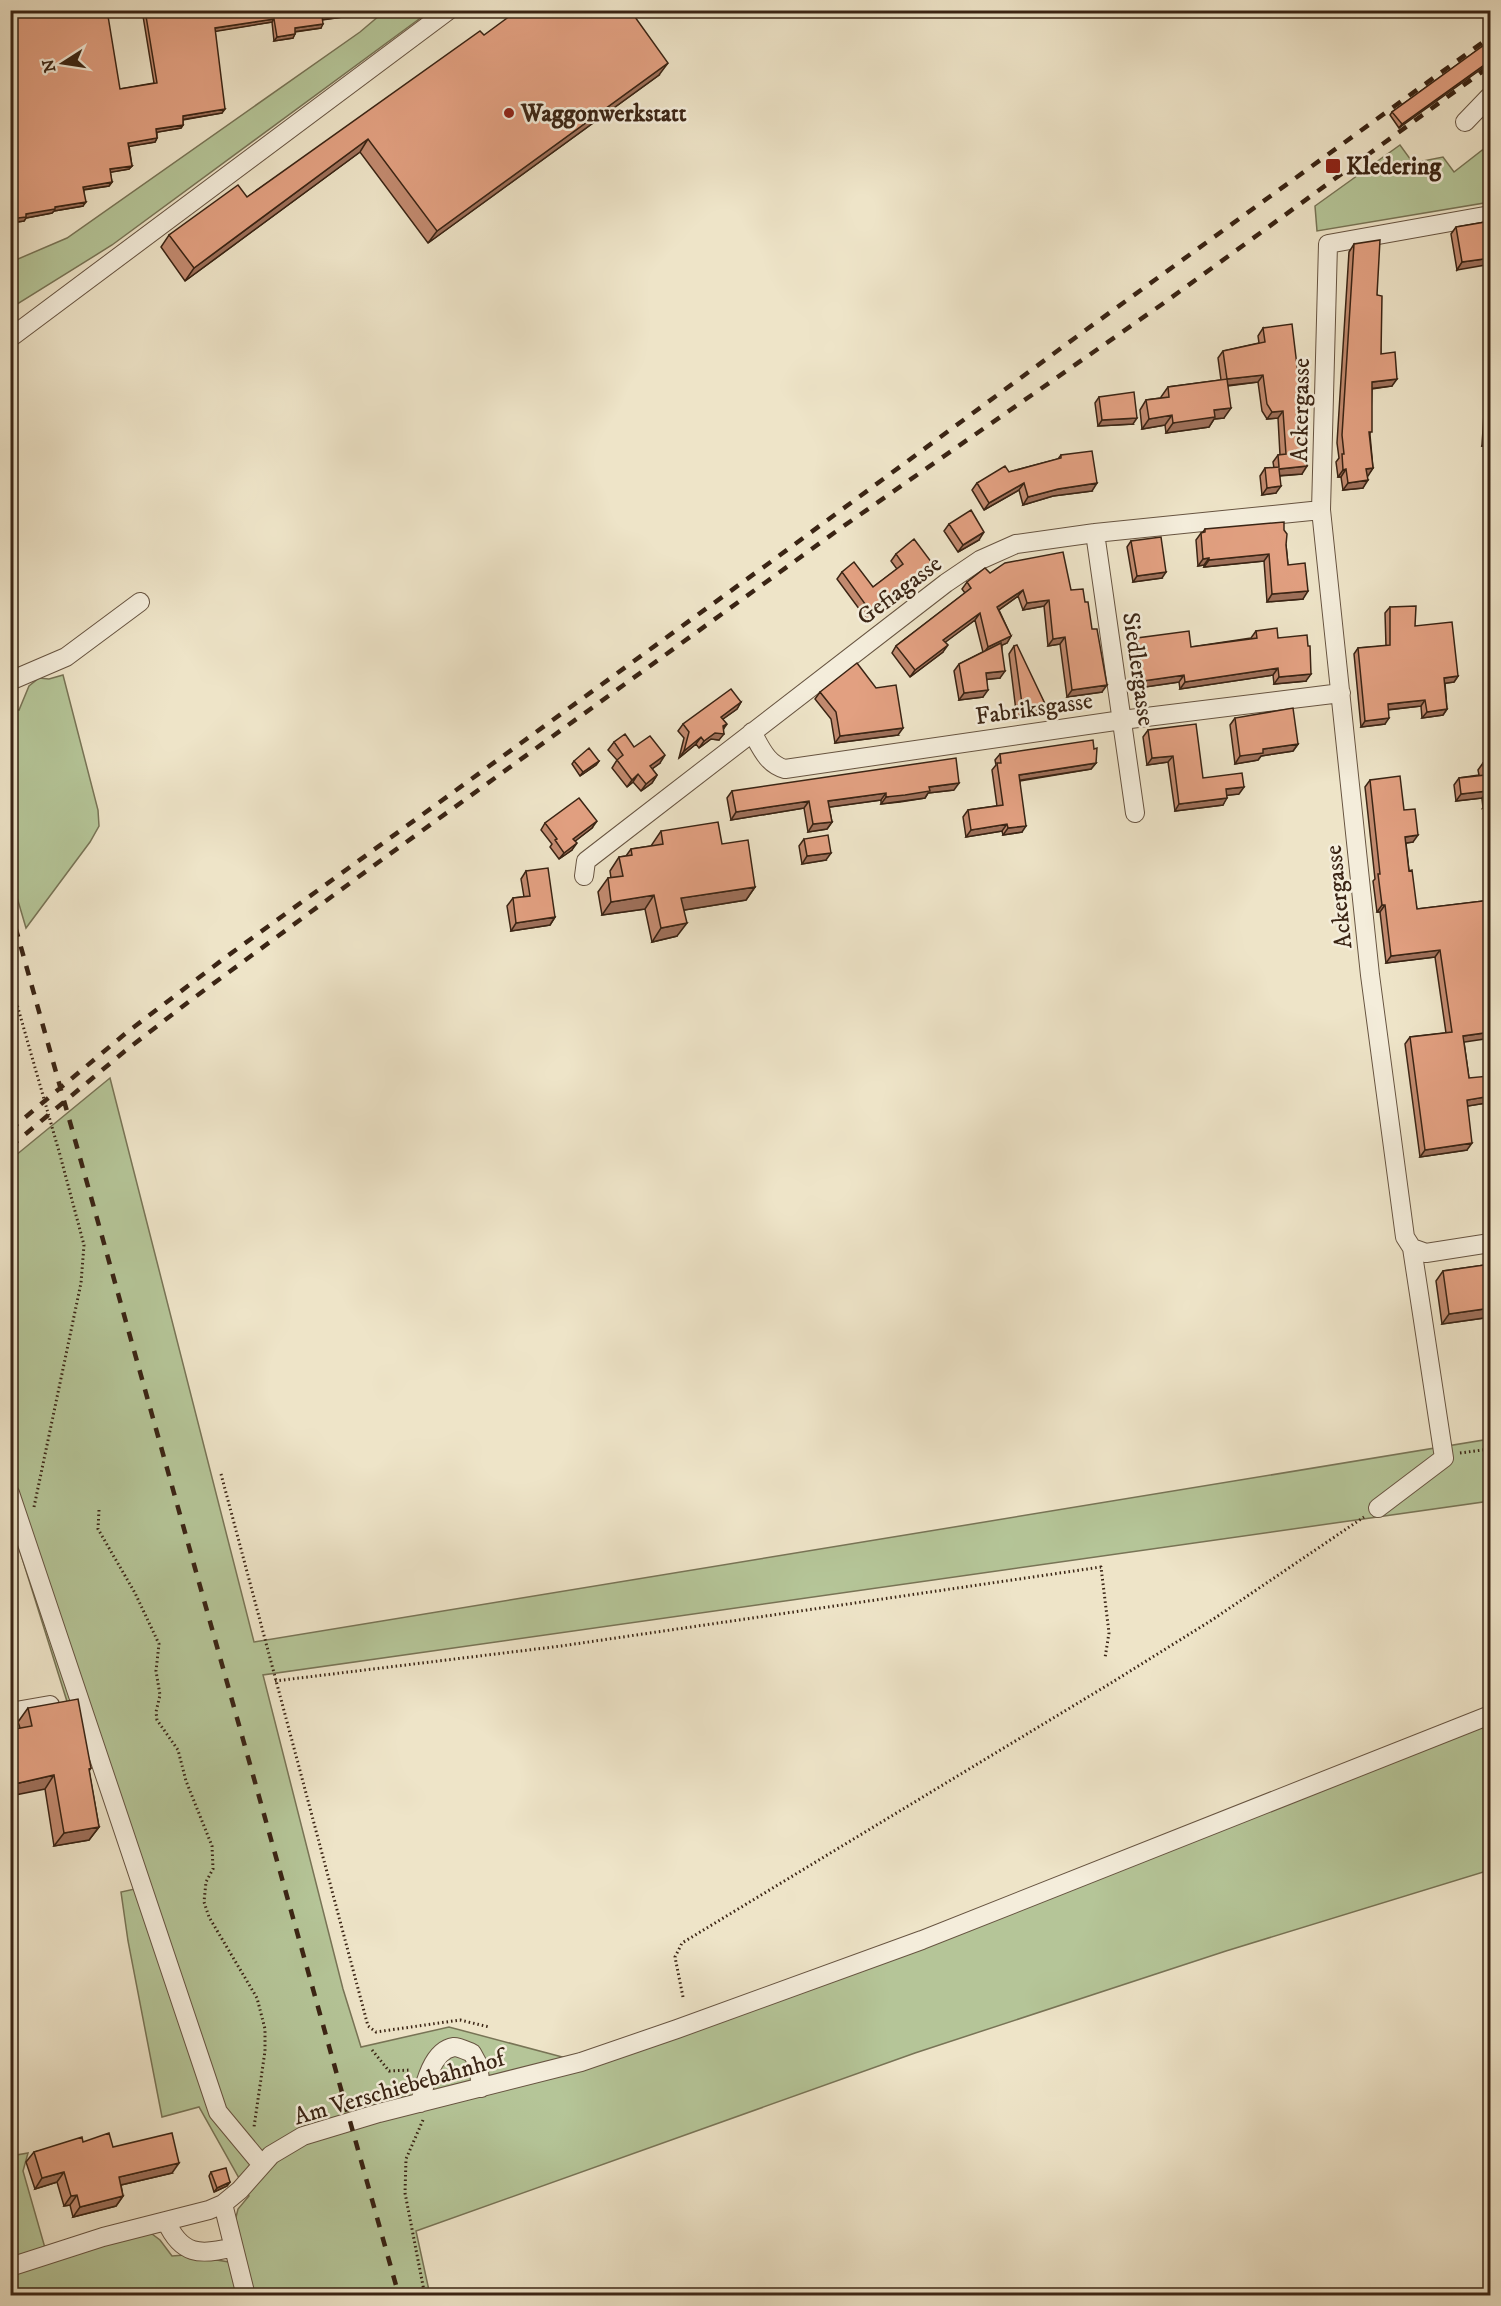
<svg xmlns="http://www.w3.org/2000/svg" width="1501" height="2306" viewBox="0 0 1501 2306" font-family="'IM FELL DW Pica',serif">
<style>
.green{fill:#b5c598;stroke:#787456;stroke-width:1.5}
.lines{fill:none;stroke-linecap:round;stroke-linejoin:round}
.minor-casing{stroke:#675441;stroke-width:20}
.path{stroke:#3a2414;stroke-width:3;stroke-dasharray:1.5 3;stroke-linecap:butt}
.minor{stroke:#f4eddb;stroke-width:18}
.rail{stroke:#3a2414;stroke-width:4.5;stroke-dasharray:10 10;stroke-linecap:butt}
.path-bridge{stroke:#3a2414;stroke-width:3;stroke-dasharray:1.5 3;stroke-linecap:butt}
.wall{fill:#c28a6f;stroke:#3a2414;stroke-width:1.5}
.shaded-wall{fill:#9e705a;stroke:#3a2414;stroke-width:1.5}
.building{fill:#e2a081;stroke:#3a2414;stroke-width:1.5}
.poi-dot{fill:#8f2418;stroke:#f4eddb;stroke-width:2}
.labels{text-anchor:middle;stroke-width:5;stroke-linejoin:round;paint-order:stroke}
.poi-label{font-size:24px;font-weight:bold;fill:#3a2414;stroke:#f4eddb;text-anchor:start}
.street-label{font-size:24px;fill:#3a2414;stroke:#f4eddb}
</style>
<rect width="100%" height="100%" fill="#eee4c8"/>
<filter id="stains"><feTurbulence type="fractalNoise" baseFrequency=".00333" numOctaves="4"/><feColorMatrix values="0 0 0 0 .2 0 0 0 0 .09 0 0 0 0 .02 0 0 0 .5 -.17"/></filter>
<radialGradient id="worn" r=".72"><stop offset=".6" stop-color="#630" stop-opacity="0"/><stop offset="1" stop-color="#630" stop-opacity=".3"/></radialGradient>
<path class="green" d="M 386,10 L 430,11 L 112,245 L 11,308 L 11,262 L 67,238 L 360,32 Z
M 1490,144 L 1490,202 L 1317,231 L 1315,206 L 1400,145 L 1413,163 L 1443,157 L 1454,172 Z
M 63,675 L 98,810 L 99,826 L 90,842 L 26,928 L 11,877 L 11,708 L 19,710 L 29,686 L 39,678 L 49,679 Z
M 110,1078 L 254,1642 L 1490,1439 L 1490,1501 L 263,1675 L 343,1989 L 361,2047 L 449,2027 L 581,2062 L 1490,1715 L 1490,1870 L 1226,1951 L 915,2053 L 416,2231 L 430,2295 L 252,2295 L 235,2221 L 238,2209 L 249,2196 L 199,2107 L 162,2117 L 128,1941 L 121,1892 L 135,1889 L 78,1718 L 70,1711 L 13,1529 L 19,1519 L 10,1493 L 10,1160 Z
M 28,2153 L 23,2171 L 45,2248 L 148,2231 L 160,2240 L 172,2256 L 185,2255 L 229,2262 L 238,2296 L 11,2296 L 11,2156 Z"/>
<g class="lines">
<g class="minor-casing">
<path id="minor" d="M 1465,122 L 1490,96
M 10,338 L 449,10
M 1095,533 L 1135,813
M 10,681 L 66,657 L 140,602
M 752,732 C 761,748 767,764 785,769 L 1122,720 L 1341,693
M 584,876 L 586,861 L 946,583 L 980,560 L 1016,544 L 1095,533 L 1321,510
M 1412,1248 L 1426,1253 L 1490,1243
M 10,1493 L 218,2112 L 262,2165
M 1378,1508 L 1444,1458 L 1412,1248 L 1405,1237 L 1370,975 L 1321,510 L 1328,244 L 1490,215
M 10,1712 L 50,1705
M 420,2103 C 424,2086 432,2050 454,2047 C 459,2047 467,2051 472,2053 L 478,2064 L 481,2088
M 223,2204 L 246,2296
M 166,2221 C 181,2255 200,2256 233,2247
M 10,2267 L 103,2237 L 209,2210 L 223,2204 L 240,2190 L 271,2155 L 303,2136 L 379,2113 L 581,2062 L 677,2029 L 922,1940 L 1490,1715"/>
</g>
<path class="path" d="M 1460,1453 L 1490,1449
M 221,1474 L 368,2026 L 376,2032 L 460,2020 L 489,2027
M 34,1507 L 81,1283 L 84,1245 L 60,1155
M 99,1510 L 98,1529 L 135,1593 L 159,1644 L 156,1671 L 160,1695 L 156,1712 L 157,1720 L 178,1750 L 186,1781 L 212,1846 L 213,1869 L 206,1882 L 204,1902 L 209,1917 L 257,1998 L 265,2029 L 265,2051 L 254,2127
M 275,1681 L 561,1646 L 1101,1567 L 1109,1633 L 1105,1658
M 683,1997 L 675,1957 L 682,1943 L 1111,1683 L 1212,1620 L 1364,1517
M 372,2050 L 389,2071 L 411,2070
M 423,2120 L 406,2159 L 405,2193 L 425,2296"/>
<use href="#minor" class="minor"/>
<path class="rail" d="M 10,908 L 399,2296
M 10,1130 L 126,1033 L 226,957 L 776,558 L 1083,332 L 1490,37
M 10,1147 L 125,1051 L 191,1000 L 376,864 L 838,530 L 1161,305 L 1490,66"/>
<path class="path-bridge" d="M 10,980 L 60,1155"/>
</g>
<path class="wall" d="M 142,10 L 353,10 L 350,16 L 322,20 L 321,28 L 295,32 L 293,38 L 274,41 L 272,22 L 215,31 L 222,113 L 183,120 L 183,125 L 181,128 L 157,132 L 157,138 L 155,142 L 129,146 L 132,166 L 129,169 L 110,172 L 112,182 L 109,186 L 84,190 L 83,206 L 54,211 L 52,213 L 26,218 L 24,221 L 10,223 L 120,89 L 154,83 Z
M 484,35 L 659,75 L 428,243 L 360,152 L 185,281 L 161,247 L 169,235 L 247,197 Z
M 1491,40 L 1399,128 L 1390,115 L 1392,112 Z
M 1491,221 L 1457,270 L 1451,234 L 1456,227 Z
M 1354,244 L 1377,295 L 1381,354 L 1392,386 L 1372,389 L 1370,435 L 1373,468 L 1367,476 L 1363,488 L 1343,490 L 1341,477 L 1338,477 L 1336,462 L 1339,458 L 1337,443 L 1349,252 Z
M 1263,328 L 1302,474 L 1280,476 L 1276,493 L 1262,495 L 1260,476 L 1265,468 L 1274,468 L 1273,462 L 1278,455 L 1280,455 L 1278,418 L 1267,419 L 1262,411 L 1258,382 L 1228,386 L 1224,418 L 1214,419 L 1209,427 L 1166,433 L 1165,425 L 1142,429 L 1140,410 L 1146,400 L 1161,398 L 1161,397 L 1168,387 L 1221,380 L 1218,358 L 1223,351 L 1259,343 L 1258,336 Z
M 1491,344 L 1491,446 L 1482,446 L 1488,348 Z
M 1099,397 L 1133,424 L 1098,426 L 1095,403 Z
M 1061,455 L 1092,491 L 1053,496 L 1023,505 L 1019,490 L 984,510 L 972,490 L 977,483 L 1009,472 L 1058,459 Z
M 949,524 L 979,540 L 958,552 L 944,531 Z
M 1205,529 L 1286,545 L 1288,565 L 1303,599 L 1267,602 L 1264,561 L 1204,567 L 1204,565 L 1198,566 L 1196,540 L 1201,533 L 1203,532 Z
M 1131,541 L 1162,578 L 1133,582 L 1127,547 Z
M 896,554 L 935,567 L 930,573 L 868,621 L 837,579 L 842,572 L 873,587 L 897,569 L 891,561 Z
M 990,573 L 1071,590 L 1085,602 L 1102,692 L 1067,697 L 1060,644 L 1048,646 L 1044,606 L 1023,610 L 1018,596 L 999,610 L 1011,636 L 1007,643 L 1002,645 L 1000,678 L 987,679 L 983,697 L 959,700 L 954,671 L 959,664 L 983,652 L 975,620 L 945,642 L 943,652 L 910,677 L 892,653 L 896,646 L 965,593 L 962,589 L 967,582 Z
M 1390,607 L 1415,626 L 1458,676 L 1454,682 L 1445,683 L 1447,709 L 1443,715 L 1422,718 L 1421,706 L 1388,710 L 1385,724 L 1361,727 L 1354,654 L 1358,648 L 1386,646 L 1385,613 Z
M 1256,631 L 1278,638 L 1306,681 L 1274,684 L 1273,675 L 1180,689 L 1179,682 L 1138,688 L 1132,645 L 1137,638 L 1191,647 L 1251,638 Z
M 1014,646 L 1047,708 L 1042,715 L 1017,719 L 1009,654 Z
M 820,692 L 898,735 L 835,743 L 831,719 L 815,699 Z
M 741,702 L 737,709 L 723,719 L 724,728 L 719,740 L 711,739 L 699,748 L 696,744 L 679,758 L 684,738 L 678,731 L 683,724 Z
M 1235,718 L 1298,744 L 1293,751 L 1261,756 L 1258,760 L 1235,764 L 1230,725 Z
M 1148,730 L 1203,778 L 1239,794 L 1227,795 L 1223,805 L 1175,811 L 1168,762 L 1147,765 L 1143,737 Z
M 614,742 L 634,747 L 660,763 L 652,769 L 657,775 L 652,783 L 641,791 L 633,782 L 627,787 L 612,768 L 617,760 L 608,750 Z
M 1000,754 L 1096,763 L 1091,769 L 1020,781 L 1022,832 L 1003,835 L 1002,831 L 966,837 L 963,817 L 968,810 L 997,806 L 992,770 L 996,765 L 995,760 Z
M 574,761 L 599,761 L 596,765 L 580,776 L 572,764 Z
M 1491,762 L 1491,825 L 1488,825 L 1486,807 L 1483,808 L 1482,798 L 1456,801 L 1454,785 L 1459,778 L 1479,775 L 1478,770 L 1483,763 Z
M 1370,780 L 1404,810 L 1413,842 L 1406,843 L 1409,871 L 1417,909 L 1491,900 L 1491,949 L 1486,949 L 1464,1042 L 1469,1078 L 1491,1087 L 1491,1097 L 1486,1103 L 1467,1106 L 1467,1150 L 1420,1157 L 1405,1044 L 1410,1037 L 1446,1033 L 1435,957 L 1386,963 L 1380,912 L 1377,912 L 1373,881 L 1375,879 L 1365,787 Z
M 954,790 L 928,793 L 925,798 L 900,802 L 881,804 L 881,800 L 829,807 L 832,822 L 827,829 L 808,832 L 804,808 L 731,820 L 727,798 L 732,791 Z
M 545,823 L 592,828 L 575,841 L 572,850 L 559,859 L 550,847 L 552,844 L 541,830 Z
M 661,831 L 722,844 L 755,887 L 746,900 L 684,910 L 677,936 L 652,942 L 645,909 L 602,915 L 598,892 L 608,878 L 611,878 L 610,871 L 619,857 L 626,856 L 631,849 L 651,846 Z
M 804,839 L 826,860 L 802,864 L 799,846 Z
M 526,871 L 555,917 L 550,925 L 511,931 L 507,906 L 513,898 L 524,897 L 521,879 Z
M 1491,1264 L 1491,1317 L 1442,1324 L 1436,1281 L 1443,1271 Z
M 1491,1386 L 1491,1410 L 1487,1391 Z
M 28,1708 L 91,1768 L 89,1771 L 99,1827 L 89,1840 L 54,1846 L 45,1789 L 20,1728 L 18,1722 Z
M 83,2142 L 113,2147 L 172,2173 L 121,2185 L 123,2196 L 116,2206 L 73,2217 L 70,2205 L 64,2206 L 57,2182 L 35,2189 L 26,2162 L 34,2152 Z
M 211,2172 L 230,2182 L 227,2186 L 214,2192 L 209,2176 Z"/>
<path class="shaded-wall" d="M 353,12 L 350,16 L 319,20 L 322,16 Z
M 274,19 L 272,22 L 212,32 L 215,28 Z
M 323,24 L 321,28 L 292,32 L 295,28 Z
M 295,34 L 293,38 L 274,41 L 277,37 Z
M 1491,60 L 1491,62 L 1399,128 L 1402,124 Z
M 668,63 L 659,75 L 428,243 L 437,231 Z
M 225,109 L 222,113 L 180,120 L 183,116 Z
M 183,125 L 181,128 L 153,133 L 156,129 Z
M 157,138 L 155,142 L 126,147 L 128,143 Z
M 368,139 L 360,152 L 185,281 L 194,268 Z
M 132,166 L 129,169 L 107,173 L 110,169 Z
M 112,182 L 109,186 L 80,190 L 83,187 Z
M 86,202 L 83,206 L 54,211 L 52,213 L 26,218 L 24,221 L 10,223 L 10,220 L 26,214 L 55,207 Z
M 1491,258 L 1491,264 L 1457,270 L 1462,262 Z
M 1263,375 L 1258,382 L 1222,386 L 1227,379 Z
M 1397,379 L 1392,386 L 1367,389 L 1372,382 Z
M 1231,408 L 1224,418 L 1214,419 L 1209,427 L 1166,433 L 1173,423 L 1214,410 Z
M 1283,411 L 1278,418 L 1267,419 L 1272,412 Z
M 1172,415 L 1165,425 L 1142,429 L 1149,419 Z
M 1137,418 L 1133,424 L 1098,426 L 1102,420 Z
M 1489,435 L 1491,435 L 1491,446 L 1482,446 Z
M 1307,466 L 1302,474 L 1274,476 L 1279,469 Z
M 1373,468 L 1368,476 L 1361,476 L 1366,469 Z
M 1346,469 L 1341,477 L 1338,477 L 1343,470 Z
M 1368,480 L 1363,488 L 1343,490 L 1348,483 Z
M 1024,483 L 1019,490 L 984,510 L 989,503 Z
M 1097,483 L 1092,491 L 1053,496 L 1023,505 L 1028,497 L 1058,489 Z
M 1281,486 L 1276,493 L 1262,495 L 1267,488 Z
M 984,532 L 979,540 L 958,552 L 963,545 Z
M 1269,554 L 1264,561 L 1204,567 L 1209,560 Z
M 1209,558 L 1204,565 L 1198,566 L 1203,559 Z
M 935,567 L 930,573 L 868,621 L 873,615 Z
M 1166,572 L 1162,578 L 1133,582 L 1137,576 Z
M 1023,590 L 1018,596 L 993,614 L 997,607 Z
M 1308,591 L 1303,599 L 1267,602 L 1272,594 Z
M 1049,600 L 1044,606 L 1023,610 L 1027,603 Z
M 980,613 L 975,620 L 939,647 L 943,640 Z
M 1011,636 L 1007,643 L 983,654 L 988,647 Z
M 1065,637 L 1060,644 L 1048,646 L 1053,639 Z
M 948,645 L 943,652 L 910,677 L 915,670 Z
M 1278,668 L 1273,675 L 1180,689 L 1185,682 Z
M 1005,671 L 1000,678 L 981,680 L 986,673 Z
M 1311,674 L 1306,681 L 1274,684 L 1279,677 Z
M 1184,675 L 1179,682 L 1138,688 L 1143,681 Z
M 1458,676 L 1454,682 L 1440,684 L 1444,678 Z
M 1107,685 L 1102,692 L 1067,697 L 1072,690 Z
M 988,690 L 983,697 L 959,700 L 964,693 Z
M 1425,700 L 1421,706 L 1384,710 L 1388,704 Z
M 741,702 L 737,709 L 716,724 L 721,717 Z
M 1047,708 L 1042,715 L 1017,719 L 1023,711 Z
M 1447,709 L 1443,715 L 1422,718 L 1427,712 Z
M 1389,718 L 1385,724 L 1361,727 L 1365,721 Z
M 727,724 L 722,731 L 724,734 L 719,740 L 711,739 L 699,748 L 704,741 Z
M 903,728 L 898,735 L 835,743 L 840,736 Z
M 701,737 L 696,744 L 679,758 L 684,751 Z
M 1298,744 L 1293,751 L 1261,756 L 1258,760 L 1235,764 L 1240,756 L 1263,749 Z
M 665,755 L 660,763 L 645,774 L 650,766 Z
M 1173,756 L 1168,762 L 1147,765 L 1152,758 Z
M 599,761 L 596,765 L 580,776 L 583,772 Z
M 1096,763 L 1091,769 L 1015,781 L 1019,775 Z
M 638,774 L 633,782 L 627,787 L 632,780 Z
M 657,775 L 652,783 L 641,791 L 646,784 Z
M 959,783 L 954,790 L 928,793 L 925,798 L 881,804 L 886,797 L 929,787 Z
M 1244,787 L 1239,794 L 1221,796 L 1226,789 Z
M 1487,791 L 1482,798 L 1456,801 L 1461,794 Z
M 886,793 L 881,800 L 823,808 L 828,801 Z
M 1227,798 L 1223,805 L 1175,811 L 1179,804 Z
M 1491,800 L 1486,807 L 1483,808 L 1489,801 Z
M 809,801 L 804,808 L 731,820 L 736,812 Z
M 597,821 L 592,828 L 569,846 L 573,839 Z
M 832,822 L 827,829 L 808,832 L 813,824 Z
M 1007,824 L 1002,831 L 966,837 L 971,830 Z
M 1026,826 L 1022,832 L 1003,835 L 1008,828 Z
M 1418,835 L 1413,842 L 1400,844 L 1405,837 Z
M 577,843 L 572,850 L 559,859 L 564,853 Z
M 831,853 L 826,860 L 802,864 L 807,856 Z
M 755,887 L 746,900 L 672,912 L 681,898 Z
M 654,895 L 645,909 L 602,915 L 611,902 Z
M 1382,905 L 1385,905 L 1380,912 L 1377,912 Z
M 555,917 L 550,925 L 511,931 L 516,923 Z
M 687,923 L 677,936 L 652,942 L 661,928 Z
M 1491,942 L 1491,949 L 1480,950 L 1485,943 Z
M 1440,950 L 1435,957 L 1386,963 L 1391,956 Z
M 1491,1032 L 1491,1038 L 1458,1043 L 1463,1036 Z
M 1491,1096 L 1486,1103 L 1462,1107 L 1467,1100 Z
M 1472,1143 L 1467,1150 L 1420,1157 L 1425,1150 Z
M 1491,1308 L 1491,1317 L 1442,1324 L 1449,1314 Z
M 54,1775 L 45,1789 L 10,1796 L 10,1785 Z
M 99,1827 L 89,1840 L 54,1846 L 64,1833 Z
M 179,2163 L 172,2173 L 112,2187 L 119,2177 Z
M 64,2172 L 57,2182 L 35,2189 L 42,2178 Z
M 230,2182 L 227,2186 L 214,2192 L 217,2188 Z
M 77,2195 L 70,2205 L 64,2206 L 71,2196 Z
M 123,2196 L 116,2206 L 73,2217 L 80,2207 Z"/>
<path class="building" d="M 10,10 L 107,10 L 120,89 L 157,83 L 145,10 L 353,10 L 353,12 L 322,16 L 323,24 L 295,28 L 295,34 L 277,37 L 274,19 L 215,28 L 225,109 L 183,116 L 183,125 L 156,129 L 157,138 L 128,143 L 132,166 L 110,169 L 112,182 L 83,187 L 86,202 L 55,207 L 55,209 L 26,214 L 26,217 L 10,219 Z
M 518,10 L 630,10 L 668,63 L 437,231 L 368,139 L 194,268 L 169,235 L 238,185 L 247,197 L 480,31 L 484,35 Z
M 1491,40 L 1491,60 L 1402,124 L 1392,112 Z
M 1491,221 L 1491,258 L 1462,262 L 1456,227 Z
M 1380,240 L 1377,295 L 1382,296 L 1381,354 L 1395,352 L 1397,379 L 1372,382 L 1372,432 L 1369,432 L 1373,468 L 1366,469 L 1368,480 L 1348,483 L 1346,469 L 1343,470 L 1342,454 L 1344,454 L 1342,435 L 1354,244 Z
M 1292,324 L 1301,399 L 1307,466 L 1279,469 L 1281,486 L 1267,488 L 1265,468 L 1279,467 L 1278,455 L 1286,454 L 1283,411 L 1272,412 L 1267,404 L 1263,375 L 1227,379 L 1223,351 L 1265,342 L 1263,328 Z
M 1227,379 L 1231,408 L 1214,410 L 1215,417 L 1173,423 L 1172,415 L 1149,419 L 1146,400 L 1169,397 L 1168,387 Z
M 1134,392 L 1137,418 L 1102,420 L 1099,397 Z
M 1092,451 L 1097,483 L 1058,489 L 1028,497 L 1024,483 L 989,503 L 977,483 L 1005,466 L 1009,472 L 1061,458 L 1061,455 Z
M 971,510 L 984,532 L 963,545 L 949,524 Z
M 1284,522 L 1284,530 L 1287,534 L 1286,545 L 1288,565 L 1305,563 L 1308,591 L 1272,594 L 1269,554 L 1209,560 L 1209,558 L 1203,559 L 1201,533 L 1205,532 L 1205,529 Z
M 1161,537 L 1166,572 L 1137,576 L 1131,541 Z
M 914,539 L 935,567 L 873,615 L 842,572 L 854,562 L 873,587 L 903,564 L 896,554 Z
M 1063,552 L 1071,590 L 1083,589 L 1085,602 L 1088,602 L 1092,629 L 1097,629 L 1107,685 L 1072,690 L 1065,637 L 1053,639 L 1049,600 L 1027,603 L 1023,590 L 997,607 L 1011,636 L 988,647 L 980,613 L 943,640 L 948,645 L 915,670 L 896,646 L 971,588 L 967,582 L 985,568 L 990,573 L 1005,563 Z
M 1416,606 L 1415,626 L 1452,622 L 1458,676 L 1444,678 L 1447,709 L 1427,712 L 1425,700 L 1388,704 L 1389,718 L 1365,721 L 1358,648 L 1390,645 L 1390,607 Z
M 1277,628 L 1278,638 L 1307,635 L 1308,646 L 1310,646 L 1311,674 L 1279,677 L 1278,668 L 1185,682 L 1184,675 L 1143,681 L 1137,638 L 1189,631 L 1191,647 L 1257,638 L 1256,631 Z
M 1001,643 L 1005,671 L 986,673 L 988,690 L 964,693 L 959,664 Z
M 1017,645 L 1047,708 L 1023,711 L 1014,646 Z
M 857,663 L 876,688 L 896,685 L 903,728 L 840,736 L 836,712 L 820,692 Z
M 731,689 L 741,702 L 721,717 L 727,724 L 723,726 L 724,734 L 715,733 L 704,741 L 701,737 L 684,751 L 689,732 L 683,724 Z
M 1293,708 L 1298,744 L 1263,749 L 1263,753 L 1240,756 L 1235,718 Z
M 1196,724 L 1203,778 L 1242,773 L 1244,787 L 1226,789 L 1227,798 L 1179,804 L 1173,756 L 1152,758 L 1148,730 Z
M 625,734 L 634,747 L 650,736 L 665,755 L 650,766 L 657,775 L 646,784 L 638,774 L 632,780 L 617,760 L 623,755 L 614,742 Z
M 1093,740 L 1094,749 L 1097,748 L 1096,763 L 1019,775 L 1026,826 L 1008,828 L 1007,824 L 971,830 L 968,810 L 1003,805 L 997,763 L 1001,763 L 1000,754 Z
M 589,748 L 599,761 L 583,772 L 574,761 Z
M 956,758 L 959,783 L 929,787 L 930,791 L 905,795 L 886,797 L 886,793 L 828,801 L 832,822 L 813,824 L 809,801 L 736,812 L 732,791 Z
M 1491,762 L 1491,800 L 1489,801 L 1487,791 L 1461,794 L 1459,778 L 1485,775 L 1483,763 Z
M 1400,776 L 1404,810 L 1415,809 L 1418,835 L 1405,837 L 1409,871 L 1412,870 L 1417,909 L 1491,900 L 1491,942 L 1485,943 L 1491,977 L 1491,1032 L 1463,1036 L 1469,1078 L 1489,1076 L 1491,1096 L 1467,1100 L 1472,1143 L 1425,1150 L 1410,1037 L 1452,1032 L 1440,950 L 1391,956 L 1385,905 L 1382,905 L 1378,874 L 1380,874 L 1370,780 Z
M 579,798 L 597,821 L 573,839 L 577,843 L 564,853 L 555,840 L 557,839 L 545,823 Z
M 718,822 L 722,844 L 748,840 L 755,887 L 681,898 L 687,923 L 661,928 L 654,895 L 611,902 L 608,878 L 623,876 L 619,857 L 632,855 L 631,849 L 663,844 L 661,831 Z
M 828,835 L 831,853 L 807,856 L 804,839 Z
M 548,868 L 555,917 L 516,923 L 513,898 L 530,896 L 526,871 Z
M 1491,1264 L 1491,1308 L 1449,1314 L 1443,1271 Z
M 78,1699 L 91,1768 L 89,1769 L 99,1827 L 64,1833 L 54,1775 L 10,1785 L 10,1730 L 32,1726 L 28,1708 Z
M 109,2133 L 113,2147 L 172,2133 L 179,2163 L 119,2177 L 123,2196 L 80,2207 L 77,2195 L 71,2196 L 64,2172 L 42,2178 L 34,2152 L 82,2137 L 83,2142 Z
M 226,2168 L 230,2182 L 217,2188 L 211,2172 Z"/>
<g class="poi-dot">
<circle cx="509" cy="113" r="6"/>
<rect x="1325" y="158" width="16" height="16" rx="3"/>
</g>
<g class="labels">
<g class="poi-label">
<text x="521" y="121">Waggonwerkstatt</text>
<text x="1346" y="174">Kledering</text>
</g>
<g class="street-label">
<text transform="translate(1300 410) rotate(-89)" y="8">Ackergasse</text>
<text transform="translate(899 590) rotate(-37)" y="8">Gefiagasse</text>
<text transform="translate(1139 669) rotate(82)" y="8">Siedlergasse</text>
<text transform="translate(1034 708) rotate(-8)" y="8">Fabriksgasse</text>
<text transform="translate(1338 897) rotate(-96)" y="8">Ackergasse</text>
<text transform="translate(399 2087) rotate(-16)" y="8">Am Verschiebebahnhof</text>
</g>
</g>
<rect width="1501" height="2306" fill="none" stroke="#eee4c8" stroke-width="36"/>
<rect x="12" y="12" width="1477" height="2282" fill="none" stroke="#3a2414" stroke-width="3"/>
<rect x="18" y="18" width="1465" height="2270" fill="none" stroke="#3a2414" stroke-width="1.5"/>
<g transform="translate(63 63) rotate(258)" stroke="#f4eddb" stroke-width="4.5" paint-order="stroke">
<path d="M0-4.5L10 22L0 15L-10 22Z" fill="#3a2414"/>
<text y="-9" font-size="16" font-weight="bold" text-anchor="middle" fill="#3a2414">N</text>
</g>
<rect width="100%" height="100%" filter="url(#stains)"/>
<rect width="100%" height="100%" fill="url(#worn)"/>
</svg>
